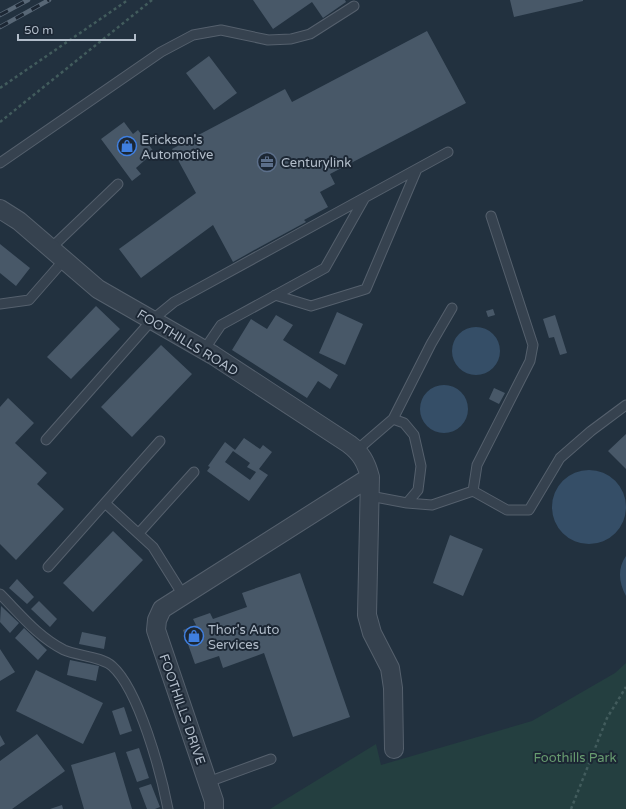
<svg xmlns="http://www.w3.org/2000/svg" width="626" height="809" viewBox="0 0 626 809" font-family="'Varela Round',sans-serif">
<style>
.green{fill:#243f40}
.water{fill:#354e67}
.building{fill:#485868;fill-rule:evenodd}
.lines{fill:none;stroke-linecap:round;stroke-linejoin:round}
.lane-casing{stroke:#55606d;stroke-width:11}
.street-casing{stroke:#55606d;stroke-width:20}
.path{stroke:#425c5d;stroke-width:2.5;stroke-dasharray:3 3;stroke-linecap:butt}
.lane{stroke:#36424f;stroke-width:9}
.street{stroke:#36424f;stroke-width:18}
.rail-casing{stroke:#586776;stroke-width:4.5}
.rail{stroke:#1c2734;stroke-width:3;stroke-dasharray:9;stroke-linecap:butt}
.labels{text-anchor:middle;stroke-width:4;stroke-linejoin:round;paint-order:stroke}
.poi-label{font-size:13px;fill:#b2bdca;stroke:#1c2734;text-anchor:start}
.street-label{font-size:13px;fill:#b2bdca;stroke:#1c2734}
.park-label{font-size:13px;fill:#689c70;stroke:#1c2734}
</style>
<rect width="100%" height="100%" fill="#22313f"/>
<path class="green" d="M 626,663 L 626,809 L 270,809 L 376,744 L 381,765 L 532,721 L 615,673 Z"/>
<path class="water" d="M452 351a24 24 0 1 1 48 0a24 24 0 1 1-48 0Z
M420 409a24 24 0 1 1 48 0a24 24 0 1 1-48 0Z
M552 507a37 37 0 1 1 74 0a37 37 0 1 1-74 0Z
M 626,556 L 626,596 C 619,583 617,569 626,556 Z"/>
<path class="building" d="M 253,0 L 345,0 L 346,2 L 323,18 L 312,2 L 273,29 Z
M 510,0 L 583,0 L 583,1 L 514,17 Z
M 427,31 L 466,103 L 330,174 L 335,184 L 320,192 L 328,207 L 304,220 L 306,222 L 258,248 L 233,262 L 213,225 L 141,278 L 119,249 L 196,193 L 172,149 L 285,89 L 292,102 Z
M 209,56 L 237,93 L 214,110 L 186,73 Z
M 124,122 L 133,134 L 138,130 L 154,152 L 136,168 L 141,174 L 132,181 L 101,139 Z
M 0,244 L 30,268 L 16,286 L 0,273 Z
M 96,306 L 120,329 L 71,379 L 47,357 Z
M 493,309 L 495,315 L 488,317 L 486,311 Z
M 337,312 L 363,324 L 345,365 L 319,353 Z
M 276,315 L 293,325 L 283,340 L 338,375 L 330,389 L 318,381 L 307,398 L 232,350 L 251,319 L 267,329 Z
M 555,315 L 567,353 L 560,355 L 554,337 L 549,338 L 543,319 Z
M 161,345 L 192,374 L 132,437 L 101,407 Z
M 494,388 L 505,393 L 499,404 L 489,399 Z
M 8,398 L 34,423 L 15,443 L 47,473 L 37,484 L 64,509 L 16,560 L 0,544 L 0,407 Z
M 626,434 L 626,469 L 608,451 Z
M 244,438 L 260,449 L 263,445 L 272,452 L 259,469 L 268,475 L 249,501 L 207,471 L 210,467 L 208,466 L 225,442 L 235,450 ZM 233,451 L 250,463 L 247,467 L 256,472 L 250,480 L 225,462 Z
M 113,531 L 143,560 L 93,612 L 63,583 Z
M 450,535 L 483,549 L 463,596 L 433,583 Z
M 300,573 L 350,717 L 293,737 L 264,653 L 223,668 L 219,656 L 195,664 L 183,630 L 196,625 L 193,619 L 210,613 L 213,619 L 247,607 L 242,593 Z
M 17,579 L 34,597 L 27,604 L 9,588 Z
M 39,601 L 57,619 L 50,627 L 31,609 Z
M 1,606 L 19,623 L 10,633 L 0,622 Z
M 24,628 L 47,650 L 38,660 L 15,638 Z
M 82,632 L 106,637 L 104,649 L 79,644 Z
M 0,649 L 15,672 L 0,681 Z
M 70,660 L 99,666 L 96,681 L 67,675 Z
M 36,670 L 103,703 L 83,744 L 16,711 Z
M 124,707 L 132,731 L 120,735 L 112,711 Z
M 37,734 L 65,771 L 12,809 L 0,809 L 0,761 Z
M 0,735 L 5,744 L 0,747 Z
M 139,748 L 149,778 L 137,782 L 126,752 Z
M 115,752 L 132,809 L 84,809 L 71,765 Z
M 151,784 L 160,807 L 155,809 L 147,809 L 139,788 Z
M 62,805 L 63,809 L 50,809 Z"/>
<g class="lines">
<g class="lane-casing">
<path id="lane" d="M 0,163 L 161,52 L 193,35 L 221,30 L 268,40 L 291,39 L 310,34 L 354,6
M 50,249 L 118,184
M 275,295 L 311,306 L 366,289 L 417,169
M 0,304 L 29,300 L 64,260
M 204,350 L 221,325 L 325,268 L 364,199
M 393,419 L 431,344 L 452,308
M 46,440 L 152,320 L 174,302 L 448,152
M 357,450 L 393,419 L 404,423 L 414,435 L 421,466 L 418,490 L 407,503 L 370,496
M 473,491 L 477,465 L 530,361 L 533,345 L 491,216
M 105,503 L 153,547 L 183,595
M 407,503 L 432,505 L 473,491 L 507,510 L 529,510 L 560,458 L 591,431 L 626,405
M 139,533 L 194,472
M 48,567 L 160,441
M 0,594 C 20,614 38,637 64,650 C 77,656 101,656 112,666 C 139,690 161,773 168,809
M 208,782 L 271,759"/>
</g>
<g class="street-casing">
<path id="street" d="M 0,209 L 19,221 L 98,289 L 213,355 L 349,444 C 361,453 366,462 370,477 L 367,615 L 372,633 L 390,668 L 393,688 L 394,749
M 214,809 L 214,801 L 156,630 L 157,620 L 162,609 L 370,477"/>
</g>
<path class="path" d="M 0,88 L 128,0
M 0,122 L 152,0
M 571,809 L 607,718 L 626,687"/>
<use href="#lane" class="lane"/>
<use href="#street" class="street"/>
<g class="rail-casing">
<path id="rail" d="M 0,15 L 28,0
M 0,27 L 49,0"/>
</g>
<use href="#rail" class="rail"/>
</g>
<defs>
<g id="shop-ring" transform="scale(1)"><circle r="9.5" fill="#1c2734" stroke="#3f7fe0" stroke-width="1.5"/><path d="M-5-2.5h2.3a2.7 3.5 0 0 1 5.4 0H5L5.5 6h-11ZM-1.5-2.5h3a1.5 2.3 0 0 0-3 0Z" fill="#3f7fe0"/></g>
<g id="office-ring" transform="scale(1)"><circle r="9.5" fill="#1c2734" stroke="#5c6f8a" stroke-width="1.5"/><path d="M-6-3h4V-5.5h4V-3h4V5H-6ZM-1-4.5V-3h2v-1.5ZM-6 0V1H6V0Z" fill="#5c6f8a"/></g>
</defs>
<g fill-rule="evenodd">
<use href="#shop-ring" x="127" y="146"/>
<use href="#office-ring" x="267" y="162"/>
<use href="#shop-ring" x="194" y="636"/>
</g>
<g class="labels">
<g class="poi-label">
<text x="141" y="144">Erickson's<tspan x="141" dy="15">Automotive</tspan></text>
<text x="281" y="167">Centurylink</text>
<text x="208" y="634">Thor's Auto<tspan x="208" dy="15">Services</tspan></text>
</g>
<g class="street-label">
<text transform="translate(188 342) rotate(31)" y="5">FOOTHILLS ROAD</text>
<text transform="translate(183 709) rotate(71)" y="5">FOOTHILLS DRIVE</text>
</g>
<g class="park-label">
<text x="575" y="762">Foothills Park</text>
</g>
</g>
<path d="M18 34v6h117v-6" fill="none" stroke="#b2bdca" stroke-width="2"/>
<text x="24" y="34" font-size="12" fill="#b2bdca" stroke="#1c2734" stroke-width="3" paint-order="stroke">50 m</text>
</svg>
